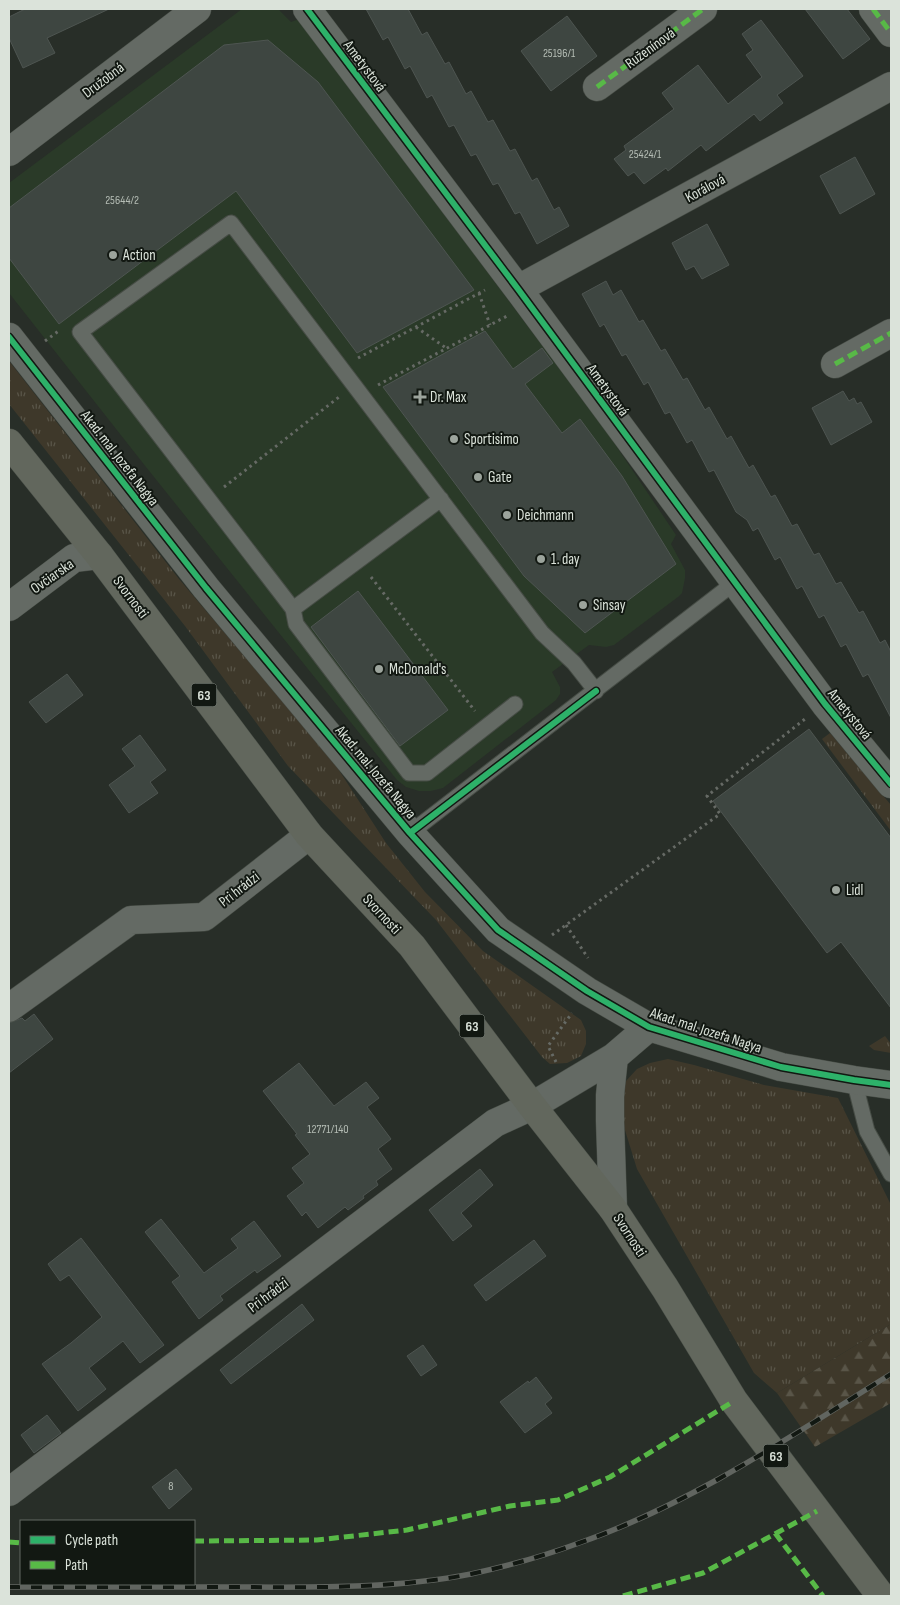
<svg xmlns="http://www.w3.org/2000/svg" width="900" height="1605" viewBox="0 0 900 1605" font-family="'Sofia Sans Condensed',sans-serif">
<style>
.built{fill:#2a3a28}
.grass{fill:url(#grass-tufts)}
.forest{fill:url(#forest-firs)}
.building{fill:#3e4641;stroke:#4e5551}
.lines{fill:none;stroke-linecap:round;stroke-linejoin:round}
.lane-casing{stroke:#464c45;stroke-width:17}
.street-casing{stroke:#464c45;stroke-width:29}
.primary-casing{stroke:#464c45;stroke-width:29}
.path{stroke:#666a65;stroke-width:3;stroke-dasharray:2.5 4;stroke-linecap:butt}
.lane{stroke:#646a64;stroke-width:15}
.street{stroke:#646a64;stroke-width:28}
.primary{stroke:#62675d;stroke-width:28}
.rail-casing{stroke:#616560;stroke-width:5.5}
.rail{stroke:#121812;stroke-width:4;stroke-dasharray:11;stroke-linecap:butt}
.quiet{stroke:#58b947;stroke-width:5;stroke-dasharray:10 5;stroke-linecap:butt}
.cycleway-casing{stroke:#121812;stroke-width:9}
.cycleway{stroke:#2db169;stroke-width:6}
.poi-dot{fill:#9ca49c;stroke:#121812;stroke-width:2}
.labels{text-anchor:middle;stroke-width:4;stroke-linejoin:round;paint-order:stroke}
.number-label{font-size:12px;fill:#b4bcb4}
.shield{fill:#121812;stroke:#9fa69e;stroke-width:1}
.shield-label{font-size:14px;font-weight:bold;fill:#dbe3da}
.street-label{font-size:15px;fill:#dbe3da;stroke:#121812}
.poi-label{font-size:15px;fill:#dbe3da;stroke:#121812;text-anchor:start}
</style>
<defs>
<pattern id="grass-tufts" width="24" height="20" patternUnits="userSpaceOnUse" patternTransform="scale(1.25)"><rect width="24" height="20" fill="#3e382a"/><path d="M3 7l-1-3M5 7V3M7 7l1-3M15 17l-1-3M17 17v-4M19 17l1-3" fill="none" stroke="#595548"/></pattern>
<pattern id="forest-firs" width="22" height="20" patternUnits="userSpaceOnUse" patternTransform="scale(1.25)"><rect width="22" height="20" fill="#3e382a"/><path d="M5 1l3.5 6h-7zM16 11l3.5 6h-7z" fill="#595548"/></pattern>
</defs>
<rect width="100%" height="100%" fill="#282e28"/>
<path class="built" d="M 242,9 L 273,9 L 279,10 L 291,22 L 299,19 L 608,434 L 676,535 L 671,544 L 685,570 L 685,578 L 682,593 L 678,597 L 614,645 L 606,647 L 589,645 L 552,672 L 560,687 L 560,694 L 556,700 L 443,788 L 431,791 L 419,791 L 406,787 L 397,780 L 146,467 L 9,293 L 9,183 Z"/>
<path class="grass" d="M 9,361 L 179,579 L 333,761 L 386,843 L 425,892 L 483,951 L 581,1020 L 586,1031 L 586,1044 L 581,1056 L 567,1063 L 550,1064 L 542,1057 L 436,920 L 288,766 L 185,626 L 9,404 Z
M 830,733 L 891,805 L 891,831 L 822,739 Z
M 885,1036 L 891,1044 L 891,1053 L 874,1050 L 869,1046 Z
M 668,1059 L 694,1065 L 764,1085 L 838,1098 L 891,1205 L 891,1324 L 777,1393 L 754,1373 L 637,1169 L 620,1114 L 619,1099 L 626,1081 L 637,1069 L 650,1063 Z"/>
<path class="forest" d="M 891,1324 L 891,1403 L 815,1447 L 777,1393 Z"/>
<path class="building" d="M 25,9 L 109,9 L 47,38 L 55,53 L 23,68 L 9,38 L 9,17 Z
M 366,9 L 408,9 L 422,35 L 427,32 L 445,64 L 449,62 L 466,94 L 471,91 L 488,122 L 493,120 L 510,151 L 515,149 L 532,181 L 537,178 L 554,210 L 559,207 L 569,226 L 537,244 L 520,212 L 515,214 L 498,183 L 493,185 L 476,154 L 471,156 L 454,125 L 449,127 L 432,95 L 427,98 L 410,66 L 405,69 L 388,37 L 383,40 Z
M 805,9 L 847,9 L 870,39 L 843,59 Z
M 567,16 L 597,56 L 551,91 L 521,51 Z
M 761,20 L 803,76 L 777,95 L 783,103 L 760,121 L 754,114 L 706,151 L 701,145 L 668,171 L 666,168 L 644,184 L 634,172 L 628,176 L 614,159 L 626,150 L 624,146 L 674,109 L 662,93 L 698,65 L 728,104 L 762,77 L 746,55 L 753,50 L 742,34 Z
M 268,40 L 318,82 L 474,290 L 357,353 L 236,191 L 59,324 L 9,258 L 9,208 L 224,45 Z
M 855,157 L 875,194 L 840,214 L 820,176 Z
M 707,224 L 729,265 L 702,279 L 694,266 L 686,270 L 672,243 Z
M 606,281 L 613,295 L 621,290 L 639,322 L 643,320 L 661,351 L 665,349 L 683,380 L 687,378 L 705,410 L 709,407 L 727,439 L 731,436 L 749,468 L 753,465 L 771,497 L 775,495 L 792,526 L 797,524 L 814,555 L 819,553 L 836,584 L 841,582 L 859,613 L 863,611 L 880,643 L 885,640 L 891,652 L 891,718 L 868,674 L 863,677 L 846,644 L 841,647 L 824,615 L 819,618 L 802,586 L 797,589 L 780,557 L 775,560 L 758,528 L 753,531 L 747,520 L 736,512 L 714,470 L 709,472 L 692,440 L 687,443 L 670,412 L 665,414 L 648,382 L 644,385 L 626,354 L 622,356 L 604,324 L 600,327 L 582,294 Z
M 485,331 L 513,369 L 542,348 L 553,363 L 525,384 L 562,433 L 580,419 L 622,476 L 676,564 L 585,633 L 524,576 L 383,387 Z
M 843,391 L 849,401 L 854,398 L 857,404 L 861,402 L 872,422 L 831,445 L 812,408 Z
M 358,591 L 448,710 L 400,746 L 311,627 Z
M 67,674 L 83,695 L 46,723 L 29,702 Z
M 809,729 L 891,838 L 891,1008 L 841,942 L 827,953 L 713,801 Z
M 140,735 L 166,770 L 150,782 L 158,793 L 129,813 L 109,785 L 135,766 L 122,749 Z
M 34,1014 L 53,1039 L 9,1073 L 9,1023 L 22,1018 L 25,1021 Z
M 299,1063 L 334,1106 L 366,1082 L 379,1098 L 367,1107 L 391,1139 L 378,1149 L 392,1169 L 376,1181 L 378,1185 L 363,1196 L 364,1198 L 348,1210 L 345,1207 L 318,1228 L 306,1212 L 302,1216 L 287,1196 L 304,1183 L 292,1168 L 310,1154 L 295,1135 L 297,1134 L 263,1091 Z
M 480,1169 L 493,1185 L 461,1213 L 472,1226 L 453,1241 L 429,1210 Z
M 161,1219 L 204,1273 L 238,1248 L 231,1239 L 254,1221 L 281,1256 L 257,1273 L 255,1270 L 220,1296 L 223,1300 L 199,1319 L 172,1282 L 180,1276 L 145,1232 Z
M 81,1238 L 164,1345 L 140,1363 L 123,1341 L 89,1368 L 106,1389 L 78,1411 L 42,1364 L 71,1343 L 102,1317 L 69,1275 L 60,1281 L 48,1264 Z
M 534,1240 L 546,1256 L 486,1301 L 474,1285 Z
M 302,1304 L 314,1320 L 231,1384 L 220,1370 Z
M 423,1345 L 437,1365 L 421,1376 L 407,1356 Z
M 536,1377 L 552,1398 L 545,1404 L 552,1413 L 525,1433 L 500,1402 L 528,1381 L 529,1383 Z
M 47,1415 L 61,1433 L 34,1453 L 21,1435 Z
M 176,1469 L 192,1489 L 169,1509 L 152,1487 Z"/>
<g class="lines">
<g class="lane-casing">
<path id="lane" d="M 441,499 L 293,609 L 80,332 L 231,223 L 542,633 L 574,663 L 596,691
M 293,609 L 296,624 L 409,773 L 427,773 L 515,704
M 410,833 L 734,583
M 854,1080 L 867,1131 L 891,1174"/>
</g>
<g class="street-casing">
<path id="street" d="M 307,9 L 518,289 L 825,704 L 891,784
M 873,9 L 891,33
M 597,87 L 703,9
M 9,152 L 197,9
M 518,289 L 891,86
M 9,337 L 206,588 L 410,833 L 498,930 L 587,991 L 649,1027 L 781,1067 L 854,1080 L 891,1085
M 835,364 L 891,333
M 9,607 L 74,558 L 99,555
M 9,1008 L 131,920 L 204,917 L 309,835
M 613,1209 L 610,1121 L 610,1095 L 614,1057
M 9,1492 L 495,1123 L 532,1106 L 614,1057 L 649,1027"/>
</g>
<g class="primary-casing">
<path id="primary" d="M 9,443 L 99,555 L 309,835 L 412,946 L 532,1106 L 613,1209 L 665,1288 L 734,1401 L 881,1596"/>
</g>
<path class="path" d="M 479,293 L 490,325
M 416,327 L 446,348
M 45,341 L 60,330
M 358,358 L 485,290
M 378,385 L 507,316
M 224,487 L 339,397
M 371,577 L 475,711
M 566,925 L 588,958
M 552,935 L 720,814 L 707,796 L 805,719
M 556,1062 L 548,1046 L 572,1013"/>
<use href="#lane" class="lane"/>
<use href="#street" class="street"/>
<use href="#primary" class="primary"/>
<g class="rail-casing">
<path id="rail" d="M 9,1587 C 79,1587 149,1587 219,1587 C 303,1587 389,1590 471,1574 C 508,1566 544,1556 579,1543 C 691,1504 791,1436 891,1374"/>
</g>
<use href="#rail" class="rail"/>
<path class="quiet" d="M 873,9 L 891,33
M 597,87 L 703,9
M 835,364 L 891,333
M 775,1533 L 823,1596
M 194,1541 L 317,1540 L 407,1530 L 510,1506 L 558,1500 L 610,1477 L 734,1401
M 9,1542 L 21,1543
M 623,1596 L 703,1573 L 817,1511"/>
<g class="cycleway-casing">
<path id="cycleway" d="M 307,9 L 518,289 L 825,704 L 891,784
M 9,337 L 206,588 L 410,833 L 498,930 L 587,991 L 649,1027 L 781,1067 L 854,1080 L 891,1085
M 410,833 L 596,691"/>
</g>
<use href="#cycleway" class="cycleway"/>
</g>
<g class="poi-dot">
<circle cx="113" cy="255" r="5"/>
<path d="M417.5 389.5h5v5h5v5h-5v5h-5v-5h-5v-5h5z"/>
<circle cx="454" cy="439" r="5"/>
<circle cx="478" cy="477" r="5"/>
<circle cx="507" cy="515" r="5"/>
<circle cx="541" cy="559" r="5"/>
<circle cx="583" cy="605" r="5"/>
<circle cx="379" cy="669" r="5"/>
<circle cx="836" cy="890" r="5"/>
</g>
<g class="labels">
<g class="number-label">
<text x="559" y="57">25196/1</text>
<text x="645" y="158">25424/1</text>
<text x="122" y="204">25644/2</text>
<text x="328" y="1133">12771/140</text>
<text x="171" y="1490">8</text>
</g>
<g class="shield">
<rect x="191.5" y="683.5" width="25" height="23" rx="4"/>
<rect x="459.5" y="1014.5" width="25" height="23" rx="4"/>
<rect x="763.5" y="1444.5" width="25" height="23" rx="4"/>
</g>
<g class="shield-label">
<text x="204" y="700">63</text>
<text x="472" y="1031">63</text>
<text x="776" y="1461">63</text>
</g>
<g class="street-label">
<text transform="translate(650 48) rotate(-36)" y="5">Ruženínová</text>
<text transform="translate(365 66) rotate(53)" y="5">Ametystová</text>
<text transform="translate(103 80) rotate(-37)" y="5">Družobná</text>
<text transform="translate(705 188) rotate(-28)" y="5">Korálová</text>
<text transform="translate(608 390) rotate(54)" y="5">Ametystová</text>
<text transform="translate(120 458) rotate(52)" y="5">Akad. mal. Jozefa Nagya</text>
<text transform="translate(52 576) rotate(-35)" y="5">Ovčiarska</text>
<text transform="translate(131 597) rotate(53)" y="5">Svornosti</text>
<text transform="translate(850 714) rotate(51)" y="5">Ametystová</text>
<text transform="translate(376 772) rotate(50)" y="5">Akad. mal. Jozefa Nagya</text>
<text transform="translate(239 889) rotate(-38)" y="5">Pri hrádzi</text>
<text transform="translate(382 914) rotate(47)" y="5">Svornosti</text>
<text transform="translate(706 1030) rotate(18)" y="5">Akad. mal. Jozefa Nagya</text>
<text transform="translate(630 1235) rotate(57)" y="5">Svornosti</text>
<text transform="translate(268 1295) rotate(-37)" y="5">Pri hrádzi</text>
</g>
<g class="poi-label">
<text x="123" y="260">Action</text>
<text x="430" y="402">Dr. Max</text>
<text x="464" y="444">Sportisimo</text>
<text x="488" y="482">Gate</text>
<text x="517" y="520">Deichmann</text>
<text x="551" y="564">1. day</text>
<text x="593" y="610">Sinsay</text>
<text x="389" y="674">McDonald's</text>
<text x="846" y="895">Lidl</text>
</g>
</g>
<rect width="900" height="1605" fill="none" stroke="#dbe3da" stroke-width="20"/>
<rect x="20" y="1520" width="175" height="65" fill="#121812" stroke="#626962"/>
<rect x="30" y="1536" width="25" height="8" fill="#2db169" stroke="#626962"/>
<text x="65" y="1545" font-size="15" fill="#dbe3da">Cycle path</text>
<rect x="30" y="1561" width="25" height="8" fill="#58b947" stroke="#626962"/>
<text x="65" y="1570" font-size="15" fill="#dbe3da">Path</text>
</svg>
